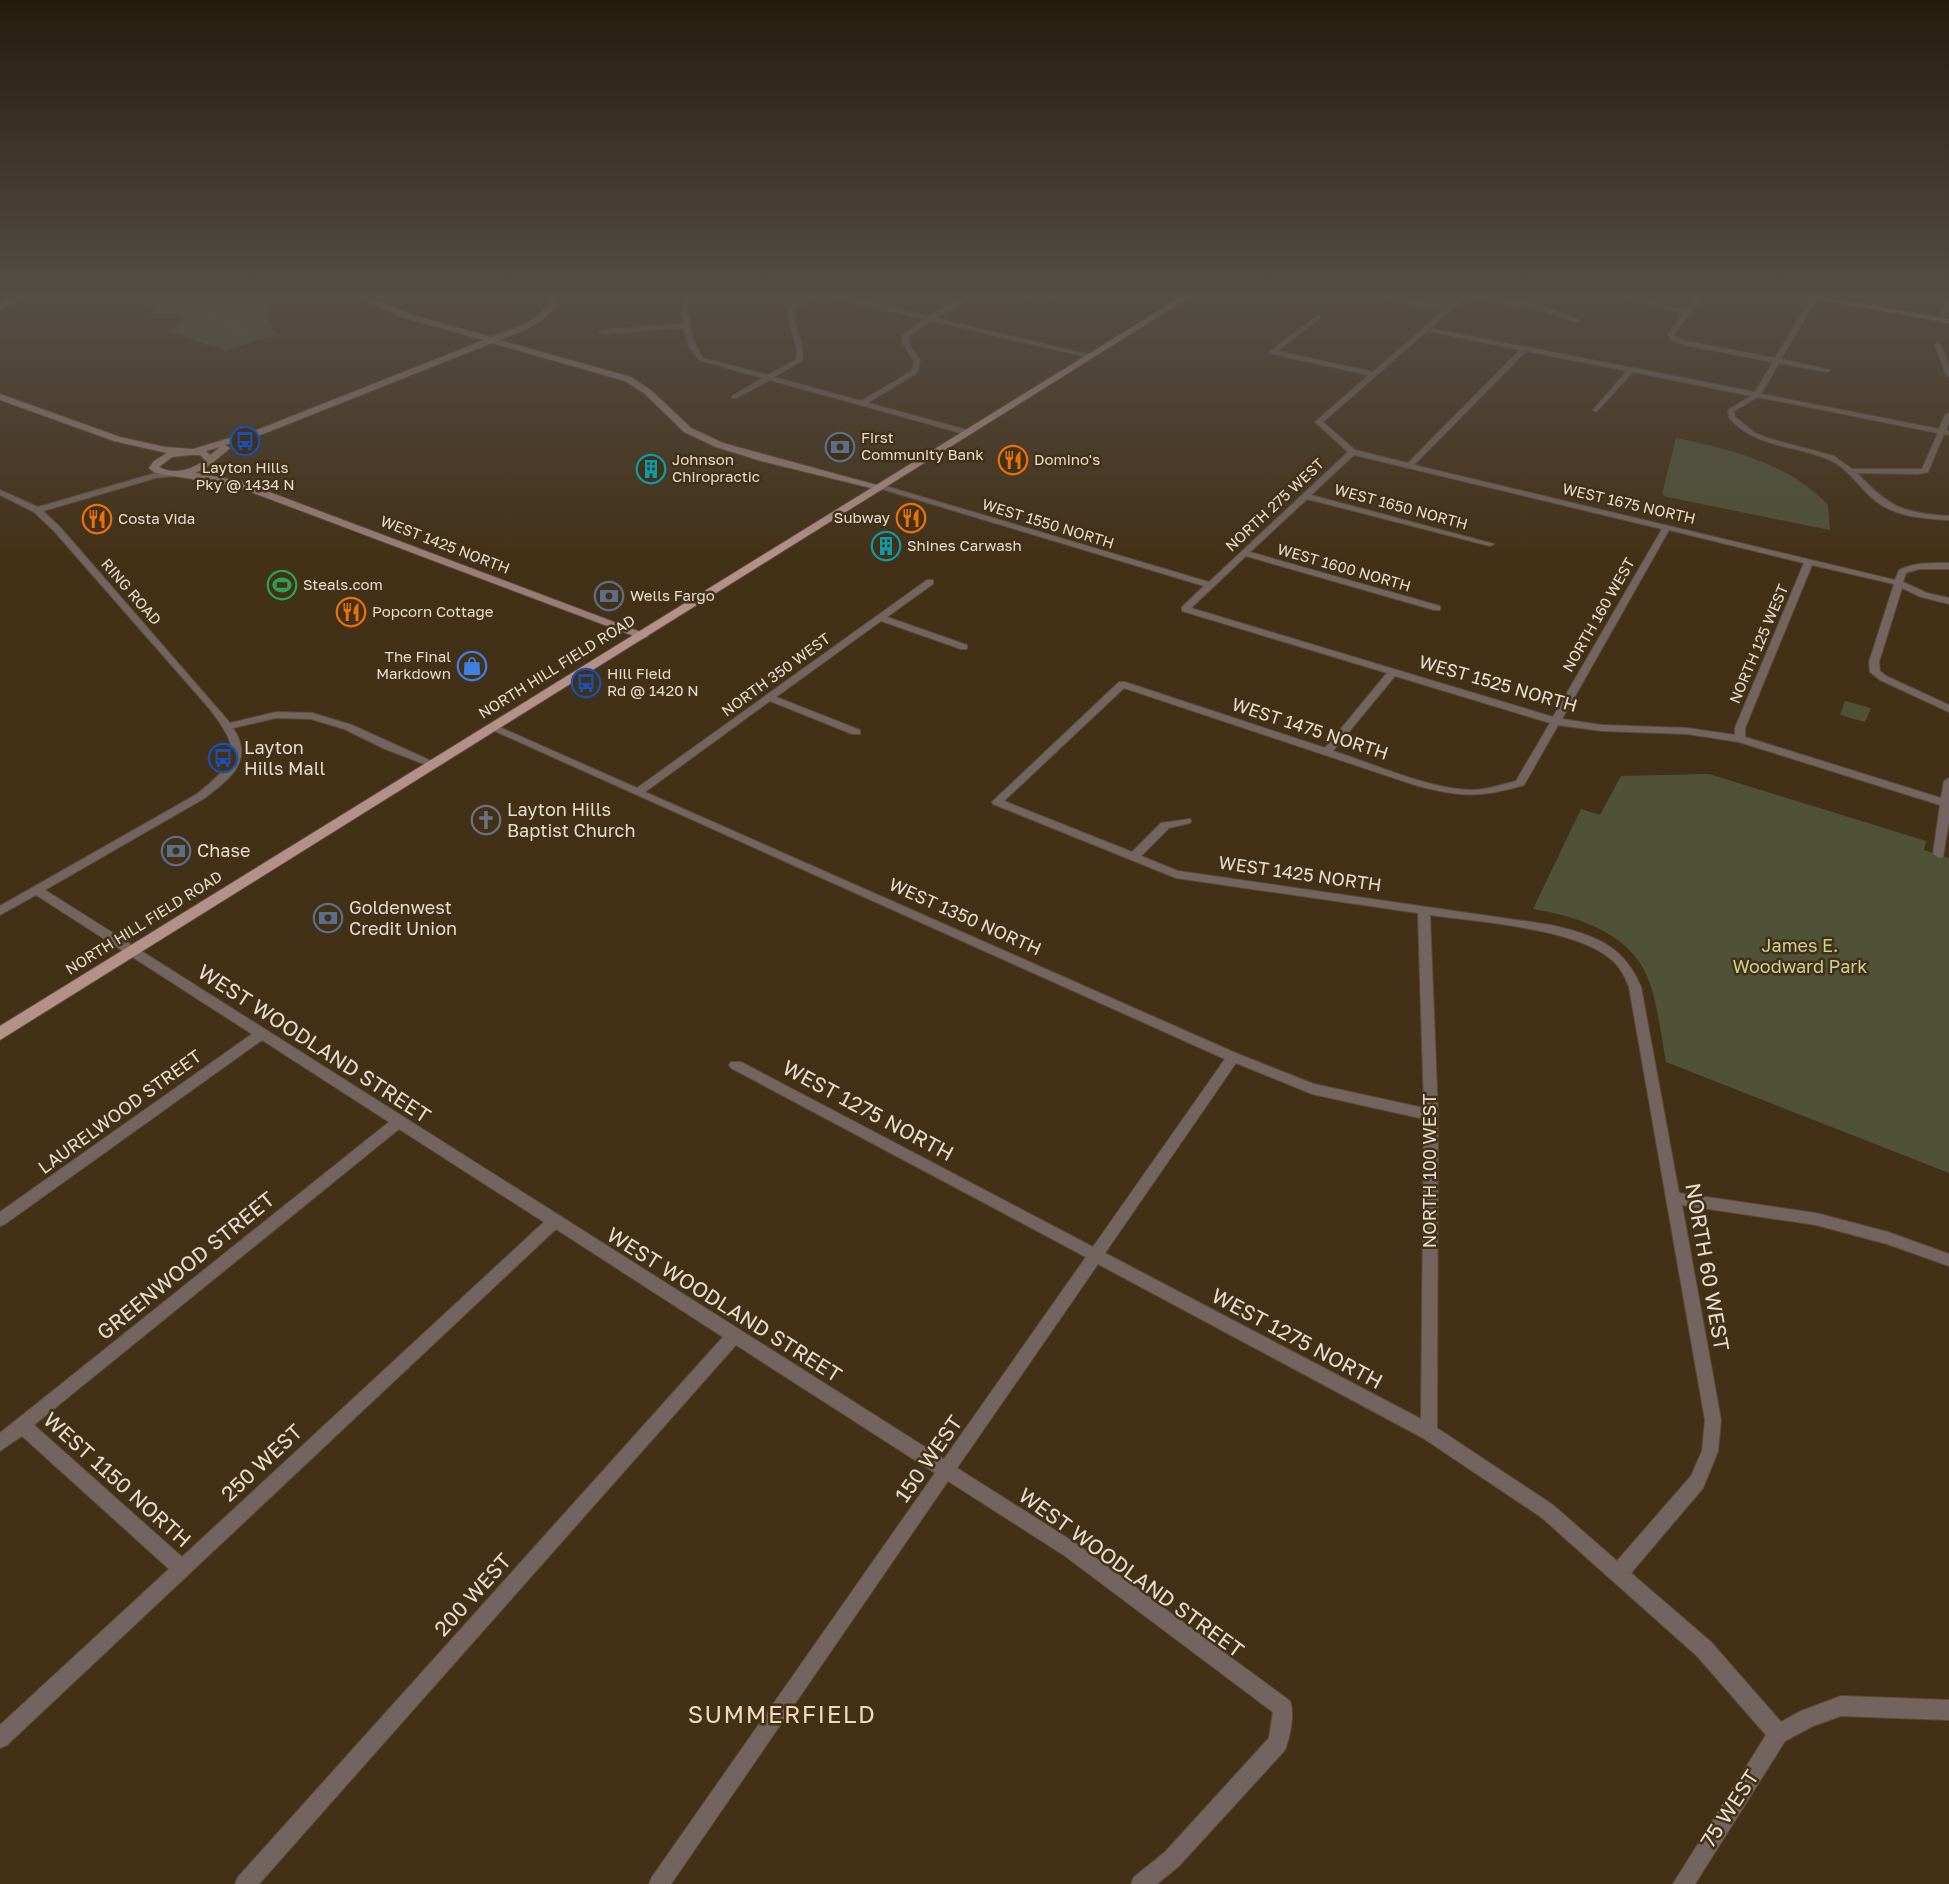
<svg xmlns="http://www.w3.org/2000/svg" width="1949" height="1884" viewBox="0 0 1949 1884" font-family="'Golos Text',sans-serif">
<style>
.green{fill:#505238}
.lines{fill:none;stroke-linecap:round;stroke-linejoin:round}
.stream{stroke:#4b5862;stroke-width:2}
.street-casing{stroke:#5d4c34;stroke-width:2}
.secondary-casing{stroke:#5d4c34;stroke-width:2}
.primary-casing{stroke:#5d4c34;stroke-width:2}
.street{fill:#746460;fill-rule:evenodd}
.secondary{fill:#987e77;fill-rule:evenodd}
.primary{fill:#b39189;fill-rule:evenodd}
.labels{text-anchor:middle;stroke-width:5;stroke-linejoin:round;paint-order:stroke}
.far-poi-label{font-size:15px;fill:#e7dccd;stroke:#433117;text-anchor:start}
.far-street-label{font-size:15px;fill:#e7dccd;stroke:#433117}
.street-label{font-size:18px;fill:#e7dccd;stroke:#433117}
.poi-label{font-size:18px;fill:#e7dccd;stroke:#433117;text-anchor:start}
.park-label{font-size:18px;fill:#cbd093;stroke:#433117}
.near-street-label{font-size:21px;fill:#e7dccd;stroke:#433117}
.near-neighbourhood-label{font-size:24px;letter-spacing:1.5px;fill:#f2dbbd;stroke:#433117}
</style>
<rect width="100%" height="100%" fill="#433117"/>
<path class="green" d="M 175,292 L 279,292 L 266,298 L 271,310 L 264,312 L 276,335 L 284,335 L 257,340 L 226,351 L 167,331 L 173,329 L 185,316 L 178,316 L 179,313 L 149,313 Z
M 1676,438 C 1731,449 1788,463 1828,505 L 1830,530 L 1667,497 L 1662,494 Z
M 1845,701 L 1871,708 L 1865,722 L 1840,715 Z
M 1709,774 L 1926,841 L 1924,850 L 1949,858 L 1949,1173 L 1666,1062 C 1661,1035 1658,1006 1649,981 C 1633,934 1577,916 1533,909 L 1581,809 L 1600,815 L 1621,776 Z"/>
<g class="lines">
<path class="stream" d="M 196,309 L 211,314 L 212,318 L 229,320 L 236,327 L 235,334 L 248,336"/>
<g class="street-casing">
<path id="street" d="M 693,292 L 699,292 L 687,304 L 693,340 L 703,358 L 768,375 L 796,360 C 800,341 785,326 789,307 L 814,293 L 813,292 L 824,292 L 929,316 C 939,311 968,292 976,292 L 959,305 L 935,318 L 1094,356 L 1091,358 L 931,321 L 909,336 L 908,342 L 920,361 L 917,373 L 868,403 L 971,431 L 972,433 L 968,435 L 770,380 L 736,398 L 732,398 L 732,396 L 763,378 L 699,360 L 689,347 L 684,328 L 602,334 L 599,332 L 602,330 L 683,324 L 681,304 ZM 820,295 L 924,319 L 903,335 L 902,342 L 914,361 L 912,371 L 861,401 L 774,377 L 802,361 C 806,342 791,327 795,308 Z
M 1000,292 C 1012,292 1036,299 1044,298 C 1051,296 1055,292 1063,292 L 1044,302 Z
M 1371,292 L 1379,292 L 1390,297 L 1447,307 L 1464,292 L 1543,306 L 1579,320 L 1576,322 L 1542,310 L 1467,296 L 1430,328 L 1755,392 L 1773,362 L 1684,345 L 1671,340 L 1668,334 L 1684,313 L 1604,292 L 1614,292 L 1687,310 L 1701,292 L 1707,292 L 1674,334 L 1676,338 L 1685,341 L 1775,358 L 1815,292 L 1821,292 L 1781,359 L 1830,370 L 1827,372 L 1779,363 L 1761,394 L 1939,429 L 1945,415 L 1949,413 L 1949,423 L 1946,430 L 1949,431 L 1949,435 L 1944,434 L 1928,472 L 1918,474 L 1857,473 C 1889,507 1902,513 1949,516 L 1949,520 C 1922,519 1891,516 1871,497 C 1857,484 1847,468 1830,460 C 1793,444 1758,449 1729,418 L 1728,410 L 1751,396 L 1633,372 L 1596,412 L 1593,410 L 1594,409 L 1627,371 L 1526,351 L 1414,465 L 1895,580 L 1899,570 C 1915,562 1932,563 1949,563 L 1949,569 L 1919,569 L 1906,573 L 1903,582 L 1927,593 L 1949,598 L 1949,604 L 1921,597 L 1902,588 L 1879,662 L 1880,671 L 1886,676 L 1949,705 L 1949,712 L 1880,680 L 1870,672 L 1869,662 L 1894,584 L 1812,565 L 1745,728 L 1745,737 L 1941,798 L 1944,781 L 1949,778 L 1949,821 L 1943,857 L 1939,858 L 1933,854 L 1940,805 L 1739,742 L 1687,734 L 1602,731 L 1558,725 L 1524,785 C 1481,798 1461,797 1418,786 L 1124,688 L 1004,801 L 1132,852 L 1161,823 L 1190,819 L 1191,821 L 1190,823 L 1169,828 L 1141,856 L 1178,871 L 1551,925 C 1593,935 1623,944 1641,987 L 1679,1193 L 1816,1213 L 1888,1232 L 1949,1254 L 1949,1266 L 1887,1244 L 1816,1225 L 1682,1205 L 1721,1420 L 1718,1451 L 1703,1488 L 1631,1573 L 1711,1642 L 1781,1722 L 1801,1711 L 1841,1696 L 1949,1700 L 1949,1720 L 1841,1716 L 1813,1726 L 1785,1741 L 1695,1884 L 1673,1884 L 1766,1735 L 1697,1656 L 1541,1517 L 1423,1438 L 1098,1264 L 957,1468 L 1077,1544 L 1290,1701 C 1295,1714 1290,1737 1285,1750 L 1179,1866 L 1157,1884 L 1131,1884 L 1134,1877 L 1165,1852 L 1269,1738 L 1273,1712 L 1065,1556 L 948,1481 L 671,1884 L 649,1884 L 652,1877 L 935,1473 L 736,1345 L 259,1884 L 235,1884 L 238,1877 L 723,1337 L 556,1229 L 7,1745 L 0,1748 L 0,1725 L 169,1569 L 22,1436 L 0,1451 L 0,1433 L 389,1122 L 262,1040 L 5,1224 L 0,1226 L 0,1212 L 252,1034 L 36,895 L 0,915 L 0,906 L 197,794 C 239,760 242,751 209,708 L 54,531 L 34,512 L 0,495 L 0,490 L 38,507 L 152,474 L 176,472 L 176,476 L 156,478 L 43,511 L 60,527 L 230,723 L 276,712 L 312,713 L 352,725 L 438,764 L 437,766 L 429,766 L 385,749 L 344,729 L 311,719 L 276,718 L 233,728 C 255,761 229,779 205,798 L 45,890 L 944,1459 L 1086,1257 L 731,1068 L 729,1065 L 731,1062 L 741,1062 L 1093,1247 L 1225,1059 L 488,728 L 489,726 L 497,726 L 637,788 L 927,580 L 933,580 L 933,584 L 887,617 L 967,645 L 967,649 L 961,649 L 881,621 L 776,697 L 860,730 L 860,734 L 852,734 L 770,701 L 645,792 L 1238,1054 L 1314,1084 L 1424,1108 L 1418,913 L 1176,878 L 993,804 L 992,802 L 1119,682 L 1125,682 L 1325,748 L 1387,673 L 1182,611 L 1182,607 L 1204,586 L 875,487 L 882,485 L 1209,582 L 1348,452 L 1315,422 L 1369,375 L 1272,354 L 1269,352 L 1270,351 L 1318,315 L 1320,318 L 1277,351 L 1373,372 L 1444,310 L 1388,300 ZM 1427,331 L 1520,350 L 1408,463 L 1355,450 L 1323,422 ZM 1758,397 L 1938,433 L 1922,469 L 1852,469 L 1834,456 L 1767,438 L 1755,433 L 1735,417 L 1734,411 ZM 1354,455 L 1662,529 L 1553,717 L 1191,608 L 1246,556 L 1434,610 L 1440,610 L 1440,606 L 1250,552 L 1307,499 L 1490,546 L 1494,544 L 1311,495 ZM 1669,530 L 1804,563 L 1735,728 L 1735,735 L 1687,728 L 1602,725 L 1562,719 ZM 1395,676 L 1550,723 L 1516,781 C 1501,785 1486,790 1471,790 C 1429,789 1374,764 1333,751 ZM 1430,915 C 1479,922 1576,928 1612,960 C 1621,968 1625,977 1629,987 L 1705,1420 L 1702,1451 L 1691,1476 L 1617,1561 L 1553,1505 L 1437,1428 L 1438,1115 ZM 1236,1063 L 1312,1094 L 1424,1119 L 1421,1419 L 1105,1253 ZM 399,1129 L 544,1222 L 182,1557 L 34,1425 Z
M 1949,300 L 1949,309 L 1945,319 L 1940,320 L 1946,302 Z
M 1938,343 L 1941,345 L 1949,366 L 1949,377 L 1946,375 L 1935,345 Z"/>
</g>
<g class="secondary-casing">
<path id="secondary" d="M 20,292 L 29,292 L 0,311 L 0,306 Z
M 348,292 L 358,292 L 407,313 L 491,337 C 515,328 547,321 551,292 L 559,292 C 555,322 524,330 499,340 L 631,377 L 652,391 L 691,428 L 723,443 L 884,487 L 879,490 L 761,461 L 716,447 L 684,432 L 645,394 L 625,381 L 492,343 L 263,434 L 225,445 L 230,448 L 228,450 L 206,468 L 195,473 L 240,481 L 646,634 L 648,636 L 642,639 L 235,486 L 155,473 L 149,468 L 154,461 L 167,453 L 114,441 L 0,400 L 0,394 L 120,437 L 165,447 L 193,449 L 257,430 L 484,340 L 401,317 ZM 220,447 L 210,455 L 206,451 ZM 190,455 L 200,455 L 205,460 C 192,470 173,475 159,467 L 172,457 Z
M 1780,292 L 1797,292 L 1949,319 L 1949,323 Z"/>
</g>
<g class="primary-casing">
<path id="primary" d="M 1189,292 L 1198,292 L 0,1040 L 0,1026 Z"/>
</g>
<use href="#street" class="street"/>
<use href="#secondary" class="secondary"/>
<use href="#primary" class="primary"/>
</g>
<linearGradient id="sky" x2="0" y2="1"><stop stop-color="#251b0d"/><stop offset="0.53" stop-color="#554e47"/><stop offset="1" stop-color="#554e47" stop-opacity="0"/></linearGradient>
<rect width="1949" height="556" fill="url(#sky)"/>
<defs>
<g id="bus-ring" transform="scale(1.5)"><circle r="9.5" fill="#433117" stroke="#1a4fb4" stroke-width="1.5"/><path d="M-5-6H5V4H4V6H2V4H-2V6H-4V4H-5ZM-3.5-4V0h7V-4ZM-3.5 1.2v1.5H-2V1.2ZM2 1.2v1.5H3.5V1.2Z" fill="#1a4fb4"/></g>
<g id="bank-ring" transform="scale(1.5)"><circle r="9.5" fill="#433117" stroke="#5c6f8a" stroke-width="1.5"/><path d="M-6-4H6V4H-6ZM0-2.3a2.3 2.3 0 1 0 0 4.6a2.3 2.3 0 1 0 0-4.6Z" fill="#5c6f8a"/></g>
<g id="restaurant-ring" transform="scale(1.5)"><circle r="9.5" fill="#433117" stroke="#e8710a" stroke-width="1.5"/><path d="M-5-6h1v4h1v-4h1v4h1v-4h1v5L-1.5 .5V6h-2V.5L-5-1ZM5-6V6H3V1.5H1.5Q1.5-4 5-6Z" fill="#e8710a"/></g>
<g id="building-ring" transform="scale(1.5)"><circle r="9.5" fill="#433117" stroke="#0f9aa8" stroke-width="1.5"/><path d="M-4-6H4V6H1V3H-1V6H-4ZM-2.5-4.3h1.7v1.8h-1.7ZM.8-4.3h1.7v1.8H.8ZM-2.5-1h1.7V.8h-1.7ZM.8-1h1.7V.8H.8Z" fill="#0f9aa8"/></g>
<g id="stadium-ring" transform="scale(1.5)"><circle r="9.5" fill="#433117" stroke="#2e9e5b" stroke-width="1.5"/><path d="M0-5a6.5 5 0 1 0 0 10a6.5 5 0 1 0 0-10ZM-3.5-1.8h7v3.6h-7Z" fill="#2e9e5b"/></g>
<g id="shop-ring" transform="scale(1.5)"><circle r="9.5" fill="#433117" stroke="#3f7fe0" stroke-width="1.5"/><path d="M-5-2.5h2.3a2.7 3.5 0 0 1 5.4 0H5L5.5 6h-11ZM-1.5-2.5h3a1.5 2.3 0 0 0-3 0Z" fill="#3f7fe0"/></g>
<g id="church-ring" transform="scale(1.5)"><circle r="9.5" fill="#433117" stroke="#6b7280" stroke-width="1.5"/><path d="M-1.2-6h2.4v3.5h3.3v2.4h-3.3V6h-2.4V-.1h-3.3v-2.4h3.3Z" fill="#6b7280"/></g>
</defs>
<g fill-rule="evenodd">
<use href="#bus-ring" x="245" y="441"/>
<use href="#bank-ring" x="840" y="447"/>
<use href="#restaurant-ring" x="1013" y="460"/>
<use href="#building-ring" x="651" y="469"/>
<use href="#restaurant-ring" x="911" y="518"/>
<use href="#restaurant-ring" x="97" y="519"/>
<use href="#building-ring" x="886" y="546"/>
<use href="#stadium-ring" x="282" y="585"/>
<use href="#bank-ring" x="609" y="596"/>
<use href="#restaurant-ring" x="351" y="612"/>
<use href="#shop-ring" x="472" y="666"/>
<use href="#bus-ring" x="586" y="683"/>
<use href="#bus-ring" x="223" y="758"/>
<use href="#church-ring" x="486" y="820"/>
<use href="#bank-ring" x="176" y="851"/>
<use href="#bank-ring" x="328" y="918"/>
</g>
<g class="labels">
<g class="far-poi-label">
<text x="861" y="443">First<tspan x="861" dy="17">Community Bank</tspan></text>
<text x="672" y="465">Johnson<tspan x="672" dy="17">Chiropractic</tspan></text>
<text x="1034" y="465">Domino's</text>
<text x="245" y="473" text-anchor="middle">Layton Hills<tspan x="245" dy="17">Pky @ 1434 N</tspan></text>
<text x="890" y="523" text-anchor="end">Subway</text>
<text x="118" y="524">Costa Vida</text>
<text x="907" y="551">Shines Carwash</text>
<text x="303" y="590">Steals.com</text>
<text x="630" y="601">Wells Fargo</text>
<text x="372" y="617">Popcorn Cottage</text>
<text x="451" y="662" text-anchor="end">The Final<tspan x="451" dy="17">Markdown</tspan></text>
<text x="607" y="679">Hill Field<tspan x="607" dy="17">Rd @ 1420 N</tspan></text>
</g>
<g class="far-street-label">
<text transform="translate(1629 504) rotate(13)" y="5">WEST 1675 NORTH</text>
<text transform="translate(1275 505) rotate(-43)" y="5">NORTH 275 WEST</text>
<text transform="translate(1401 507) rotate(15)" y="5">WEST 1650 NORTH</text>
<text transform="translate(1048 524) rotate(17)" y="5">WEST 1550 NORTH</text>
<text transform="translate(445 545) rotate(21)" y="5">WEST 1425 NORTH</text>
<text transform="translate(1344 568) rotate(16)" y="5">WEST 1600 NORTH</text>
<text transform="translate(131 592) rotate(49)" y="5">RING ROAD</text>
<text transform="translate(1599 615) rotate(-60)" y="5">NORTH 160 WEST</text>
<text transform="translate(1759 644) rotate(-67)" y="5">NORTH 125 WEST</text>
<text transform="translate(557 667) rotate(-32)" y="5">NORTH HILL FIELD ROAD</text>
<text transform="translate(776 675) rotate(-36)" y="5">NORTH 350 WEST</text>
<text transform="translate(144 923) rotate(-32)" y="5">NORTH HILL FIELD ROAD</text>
</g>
<g class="street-label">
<text transform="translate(1498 684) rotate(16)" y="6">WEST 1525 NORTH</text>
<text transform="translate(1310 729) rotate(18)" y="6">WEST 1475 NORTH</text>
<text transform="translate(1300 874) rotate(8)" y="6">WEST 1425 NORTH</text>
<text transform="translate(965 917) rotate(24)" y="6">WEST 1350 NORTH</text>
<text transform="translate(120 1112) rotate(-36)" y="6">LAURELWOOD STREET</text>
<text transform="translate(1430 1171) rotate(-90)" y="6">NORTH 100 WEST</text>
</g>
<g class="poi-label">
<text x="244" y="754">Layton<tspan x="244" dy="21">Hills Mall</tspan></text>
<text x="507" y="816">Layton Hills<tspan x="507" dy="21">Baptist Church</tspan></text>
<text x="197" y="857">Chase</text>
<text x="349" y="914">Goldenwest<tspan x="349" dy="21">Credit Union</tspan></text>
</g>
<g class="park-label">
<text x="1800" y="952">James E.<tspan x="1800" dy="21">Woodward Park</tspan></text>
</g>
<g class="near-street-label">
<text transform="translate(314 1044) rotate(33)" y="7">WEST WOODLAND STREET</text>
<text transform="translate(868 1111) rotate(28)" y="7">WEST 1275 NORTH</text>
<text transform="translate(186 1266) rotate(-39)" y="7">GREENWOOD STREET</text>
<text transform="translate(1707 1267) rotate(80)" y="7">NORTH 60 WEST</text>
<text transform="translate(724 1305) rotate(32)" y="7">WEST WOODLAND STREET</text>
<text transform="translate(1297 1339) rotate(28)" y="7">WEST 1275 NORTH</text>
<text transform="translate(929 1459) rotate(-55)" y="7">150 WEST</text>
<text transform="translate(262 1463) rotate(-43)" y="7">250 WEST</text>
<text transform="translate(117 1480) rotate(42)" y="7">WEST 1150 NORTH</text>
<text transform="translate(1131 1573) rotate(36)" y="7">WEST WOODLAND STREET</text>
<text transform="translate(473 1595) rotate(-48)" y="7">200 WEST</text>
<text transform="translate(1730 1809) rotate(-57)" y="7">75 WEST</text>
</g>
<g class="near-neighbourhood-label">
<text x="782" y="1723">SUMMERFIELD</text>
</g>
</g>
</svg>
